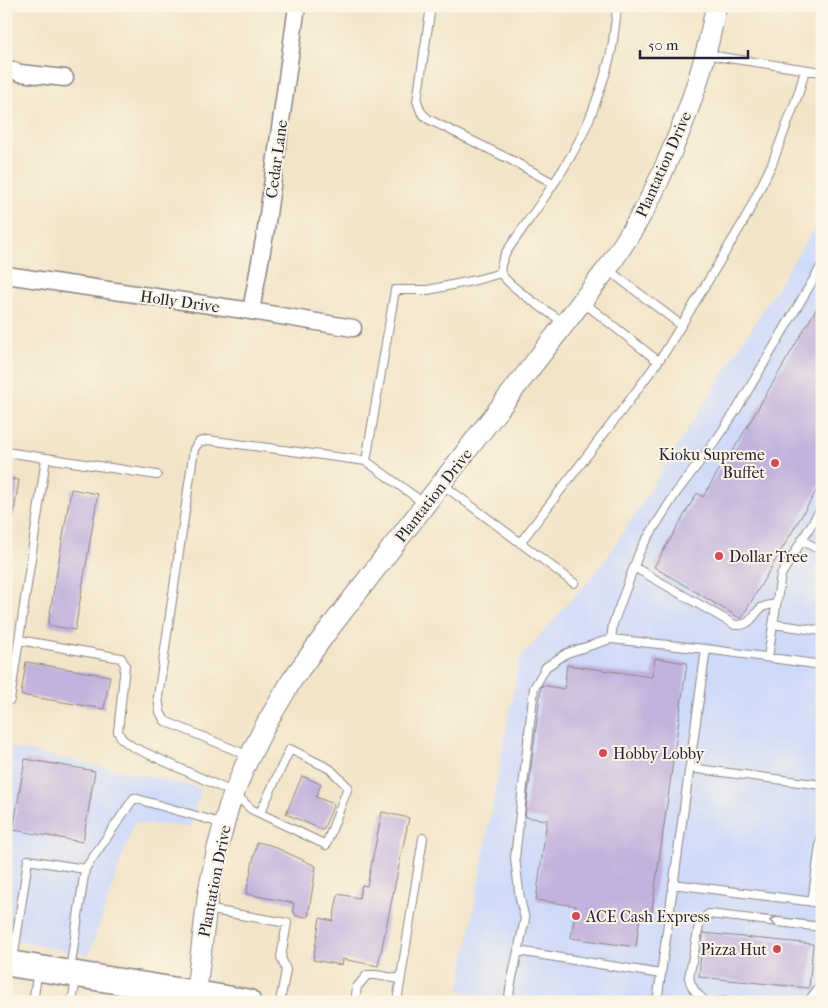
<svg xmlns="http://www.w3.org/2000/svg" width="828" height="1008" viewBox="0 0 828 1008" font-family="'IM FELL French Canon',serif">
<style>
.built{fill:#cfdafa}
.building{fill:#c3b2dd}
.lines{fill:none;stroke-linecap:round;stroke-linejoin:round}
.service-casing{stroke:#8a8382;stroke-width:10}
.minor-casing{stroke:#8a8382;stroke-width:19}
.tertiary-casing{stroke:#8a8382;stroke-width:22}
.primary-casing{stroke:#8a8382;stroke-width:28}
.service{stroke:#fff;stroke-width:8}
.minor{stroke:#fff;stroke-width:16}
.tertiary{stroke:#fff;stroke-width:20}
.primary{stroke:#fff;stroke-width:25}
.oneway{stroke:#9c9ca7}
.poi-dot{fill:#d1495b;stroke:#fcf5e5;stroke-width:2}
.labels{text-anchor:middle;stroke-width:4;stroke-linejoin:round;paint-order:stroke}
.street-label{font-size:16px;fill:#22223b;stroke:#fcf5e5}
.poi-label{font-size:16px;fill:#22223b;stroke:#fcf5e5;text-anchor:start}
</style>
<rect width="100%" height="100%" fill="#fcf5e5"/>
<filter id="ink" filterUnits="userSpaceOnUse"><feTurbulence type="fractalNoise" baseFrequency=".02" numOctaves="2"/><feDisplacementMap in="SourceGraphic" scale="10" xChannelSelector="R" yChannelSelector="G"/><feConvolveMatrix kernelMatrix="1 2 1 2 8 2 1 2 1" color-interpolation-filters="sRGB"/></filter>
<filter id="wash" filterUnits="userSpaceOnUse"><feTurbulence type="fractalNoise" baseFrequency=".0096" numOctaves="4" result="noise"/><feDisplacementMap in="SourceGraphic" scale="20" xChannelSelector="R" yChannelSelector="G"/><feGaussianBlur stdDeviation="1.12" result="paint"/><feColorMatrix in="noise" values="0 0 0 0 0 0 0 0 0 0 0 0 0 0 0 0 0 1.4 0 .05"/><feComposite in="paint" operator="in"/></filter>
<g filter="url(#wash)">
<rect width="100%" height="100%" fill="#f2e4c8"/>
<path class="built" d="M 822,216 L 822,999 L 819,1002 L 522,1002 L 459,991 L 519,659 L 603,564 Z
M 6,746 L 201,788 L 190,827 L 134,823 L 89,955 L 6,939 Z"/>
<g id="blocks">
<path class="building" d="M 822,299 L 822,481 L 741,619 L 654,567 L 697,493 L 703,497 L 725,460 L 727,461 Z
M 6,478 L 19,480 L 13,518 L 6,517 Z
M 71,489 L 98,494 L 75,630 L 48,625 Z
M 655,658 L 687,663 L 651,917 L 640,915 L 636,947 L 571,938 L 576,906 L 536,900 L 547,820 L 525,817 L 541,688 L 542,685 L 564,689 L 567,665 L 652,677 Z
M 26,662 L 110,676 L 104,709 L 21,695 Z
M 25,759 L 95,771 L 83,842 L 13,830 Z
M 302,776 L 321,784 L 316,797 L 334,804 L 323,830 L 286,814 Z
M 382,812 L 409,818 L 378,966 L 343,959 L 342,965 L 313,960 L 320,918 L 333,921 L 338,894 L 359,898 L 362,885 L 367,886 Z
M 257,842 L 270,845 L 316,866 L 308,917 L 296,916 L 293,910 L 294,903 L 246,894 Z
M 703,933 L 813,944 L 809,988 L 699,977 Z"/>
</g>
</g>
<g filter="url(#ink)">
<use href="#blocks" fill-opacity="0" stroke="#8a8382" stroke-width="1"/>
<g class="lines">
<g class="service-casing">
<path id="service" d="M 431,6 L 417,101 L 421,112 L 428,119 L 511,160 L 553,183
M 705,53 L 721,57 L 822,72
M 607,269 L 681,325
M 583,302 L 658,361
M 563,322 C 551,314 506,285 501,273 C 499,267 503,260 505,254 C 536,208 573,163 593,110 C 600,90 608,69 612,48 C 614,34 616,20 617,6
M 6,452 L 46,458
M 366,461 L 395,290 L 428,290 L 476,280 L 501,273
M 442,484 L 574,583
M 802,540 L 814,547 L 822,549
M 520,543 L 629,401 L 665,352 L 711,276 L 745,219 L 772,164 L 799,92 L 805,70
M 634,567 L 735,625 C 751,626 751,617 761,608 C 765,605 771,605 776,604
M 773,624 L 822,631
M 611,639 L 613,624 L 639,553 L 643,545 L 676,493 L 717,439 L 737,409 L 822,265
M 19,640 L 121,658 L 125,665 L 118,732 L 122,739 L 133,747 L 234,793 L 251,809 L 326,845 L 348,787 L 330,769 L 290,749 L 260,813
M 768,657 L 781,575 L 822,507
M 10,700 L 46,458 L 157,475
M 249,756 L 165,721 L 160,712 L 158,697 L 194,449 L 199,442 L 208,440 L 366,461 L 425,504
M 690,768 L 822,785
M 673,884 L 822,903
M 812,902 L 822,831
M 206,909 L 287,923 L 281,957 L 286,970 L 280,1002
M 518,951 L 525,919 L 520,899 L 515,858 L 534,688 L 546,667 L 567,653 L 611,639 L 706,649
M 13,960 L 28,860 L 85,869
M 70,971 L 85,869 L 134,798 L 224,824
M 661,974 L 706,649 L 822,665
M 33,1002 L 38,970
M 72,1002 L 76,979
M 355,1002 L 357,987 L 367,975 L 376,975 L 400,979
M 397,1002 L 423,838
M 508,1002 L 511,983 L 518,951 L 661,974 L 657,1002
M 706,1002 C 697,994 691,989 689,977 L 700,921 L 709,914 L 822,927
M 718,1002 L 734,1001 L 742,1002
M 808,1002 L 822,983"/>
</g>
<g class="minor-casing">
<path id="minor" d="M 6,68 L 20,73 L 65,78
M 6,275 L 251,311 L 353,328
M 251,311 L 266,229 L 297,6"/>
</g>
<g class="tertiary-casing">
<path id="tertiary" d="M 195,1002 L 208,894 L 217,850 L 229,806 L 244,768 L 265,726 L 292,680 L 326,633 L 610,265 C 620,249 631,233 640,217 C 652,197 661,176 670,155 C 691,107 707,57 716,6"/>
</g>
<g class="primary-casing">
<path id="primary" d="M 6,963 L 248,1002"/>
</g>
<use href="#service" class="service"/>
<use href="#minor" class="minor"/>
<use href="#tertiary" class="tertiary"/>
<use href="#primary" class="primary"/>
</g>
<defs><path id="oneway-chevron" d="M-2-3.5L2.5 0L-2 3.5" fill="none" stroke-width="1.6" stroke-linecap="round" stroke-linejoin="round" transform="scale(1.25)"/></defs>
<use class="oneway" href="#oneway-chevron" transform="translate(773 921) rotate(-173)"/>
</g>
<g class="poi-dot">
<circle cx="775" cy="463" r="5"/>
<circle cx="719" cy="556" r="5"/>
<circle cx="603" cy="753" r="5"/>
<circle cx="576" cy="916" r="5"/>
<circle cx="777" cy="949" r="5"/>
</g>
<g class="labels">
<g class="street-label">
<text transform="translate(276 159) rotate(-82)" y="6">Cedar Lane</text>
<text transform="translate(663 164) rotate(-66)" y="6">Plantation Drive</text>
<text transform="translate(180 301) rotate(8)" y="6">Holly Drive</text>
<text transform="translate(433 495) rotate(-52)" y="6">Plantation Drive</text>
<text transform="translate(214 881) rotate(-79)" y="6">Plantation Drive</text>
</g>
<g class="poi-label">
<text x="765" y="460" text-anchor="end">Kioku Supreme<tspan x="765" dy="18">Buffet</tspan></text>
<text x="729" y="562">Dollar Tree</text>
<text x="613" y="759">Hobby Lobby</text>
<text x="586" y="922">ACE Cash Express</text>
<text x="767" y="955" text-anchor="end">Pizza Hut</text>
</g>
</g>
<rect width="828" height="1008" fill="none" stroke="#fcf5e5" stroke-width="25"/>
<path d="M640 50v8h108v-8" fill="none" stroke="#22223b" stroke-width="2.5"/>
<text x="648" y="50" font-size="15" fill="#22223b" stroke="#fcf5e5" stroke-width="4" paint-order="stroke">50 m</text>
</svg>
